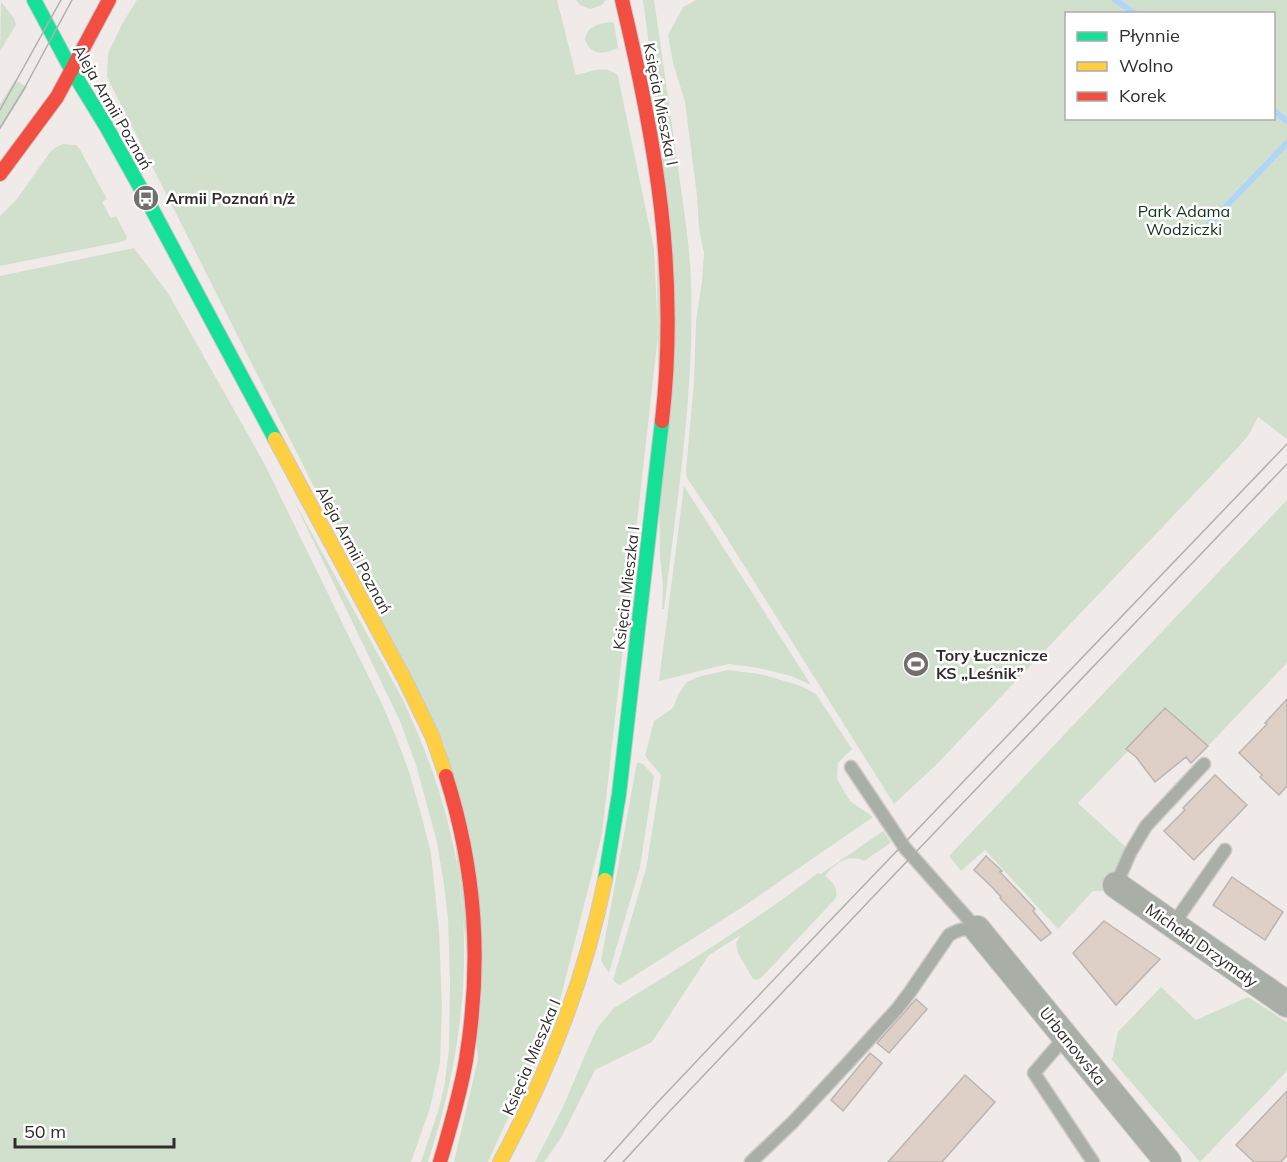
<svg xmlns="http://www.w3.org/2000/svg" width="1287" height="1162" viewBox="0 0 1287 1162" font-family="Mulish,sans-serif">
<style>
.green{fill:#d0e0cd;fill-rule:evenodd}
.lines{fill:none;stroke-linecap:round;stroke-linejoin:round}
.stream{stroke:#b0d5f7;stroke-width:6}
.building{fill:#decfc7;stroke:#b9b5b3;stroke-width:1.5}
.lane-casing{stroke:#ccc9c7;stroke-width:15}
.street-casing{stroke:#ccc9c7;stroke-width:28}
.fast-casing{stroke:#ccc9c7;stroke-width:16}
.slow-casing{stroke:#ccc9c7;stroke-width:16}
.jam-casing{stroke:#ccc9c7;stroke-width:16}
.lane{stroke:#a9aea7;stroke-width:12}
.street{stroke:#a9aea7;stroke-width:26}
.fast{stroke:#16e098;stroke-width:14}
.slow{stroke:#ffcf43;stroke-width:14}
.jam{stroke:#f24e42;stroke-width:14}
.tram{stroke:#afb0ac;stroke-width:1.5}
.labels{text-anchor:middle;stroke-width:5;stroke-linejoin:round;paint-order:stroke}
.street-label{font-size:16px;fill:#2f2c2a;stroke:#fff}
.poi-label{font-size:16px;font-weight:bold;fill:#2f2c2a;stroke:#fff;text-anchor:start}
.park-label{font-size:16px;fill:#0e3514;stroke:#fff}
</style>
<rect width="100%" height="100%" fill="#f0ebe8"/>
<path class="green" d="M 137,0 L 557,0 L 576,75 C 590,72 607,64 618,76 L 654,249 L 658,335 L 602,834 L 558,1008 L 488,1162 L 454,1162 L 478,1059 L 445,746 L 107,77 L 108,54 L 122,24 Z
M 576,0 L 606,0 L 602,5 L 590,9 L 580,5 Z
M 643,0 L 654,0 L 655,6 C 662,55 669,104 676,154 C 682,196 689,237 691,280 C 695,390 677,500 664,609 L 662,609 L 663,585 L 660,557 L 655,90 Z
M 696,0 L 1287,0 L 1287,439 L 1258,417 L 1248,436 L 1232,454 L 936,765 L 894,804 L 718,524 L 687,478 L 686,471 L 694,381 L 696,321 L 702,281 L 704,253 L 699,230 L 697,196 L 685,102 L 673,63 L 668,35 L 683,7 ZM 1066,14 L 1274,14 L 1274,118 L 1066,118 Z
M 1,2 L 14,18 L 16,25 L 0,51 Z
M 609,22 L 614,23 L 618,48 C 604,54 592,57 585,40 C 587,26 596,25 609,22 Z
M 15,80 L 27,87 L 0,130 L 0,104 Z
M 63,144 L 76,145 L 79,148 L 107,199 L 102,202 L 111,218 L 116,216 L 127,237 L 126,240 L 120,242 L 0,266 L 0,216 L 16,200 L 51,151 L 56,147 Z
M 134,248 L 168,293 L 264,463 L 382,704 L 397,739 L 410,775 L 421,814 L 431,853 L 439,931 L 442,1007 L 440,1063 L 430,1108 L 411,1162 L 0,1162 L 0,276 Z
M 684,486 L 811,685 L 791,676 L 759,668 L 729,664 L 715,667 L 659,681 Z
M 293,499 L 402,698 C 422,741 439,784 450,831 C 477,940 463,1056 428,1162 L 421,1162 L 438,1111 L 444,1088 L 449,1049 L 450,980 L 448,919 L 444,885 L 437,842 L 416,765 L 400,721 Z
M 1287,500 L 1287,663 L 1208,746 L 1166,709 L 1126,749 L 1128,751 L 1078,803 L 1127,848 L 1109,891 L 1093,891 L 1058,929 L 985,850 L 961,871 L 949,856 Z
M 728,670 L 760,674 L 781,680 L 801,686 L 816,694 L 852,749 L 838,763 L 837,779 L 850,801 L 873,817 L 744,906 L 620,985 L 616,983 L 613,980 L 646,869 L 661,775 L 645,756 L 654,721 L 673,708 L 679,693 L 687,682 L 698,677 Z
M 637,762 L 643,764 L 654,776 L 640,867 L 609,973 L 601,961 Z
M 883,831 L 891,842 L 889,844 L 864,861 C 849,853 835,863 825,876 C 833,882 838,888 836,898 L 761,978 L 757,980 L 753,979 L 738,953 L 736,943 L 741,935 L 709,955 L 652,1042 L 595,1070 L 561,1138 L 544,1162 L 535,1162 L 562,1109 L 592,1039 L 598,1027 L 614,1008 C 683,965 753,923 818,873 L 821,874 Z
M 1161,987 L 1196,1020 L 1248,997 L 1287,1022 L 1287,1071 L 1200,1162 L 1112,1060 L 1118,1032 Z"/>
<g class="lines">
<path class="stream" d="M 1115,0 L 1136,14
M 1274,111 L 1287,121
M 1206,227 L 1287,143"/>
</g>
<path class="building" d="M 1287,699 L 1287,786 L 1279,795 L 1260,777 L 1262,775 L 1239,753 L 1267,724 L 1265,723 Z
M 1165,708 L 1208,746 L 1191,763 L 1186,757 L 1155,782 L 1136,757 L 1126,749 Z
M 1215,775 L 1247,805 L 1194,860 L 1164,831 L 1185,810 L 1183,808 Z
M 986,856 L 1002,871 L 1000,872 L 1035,909 L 1033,911 L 1051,933 L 1041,941 L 1000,898 L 1001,897 L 993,888 L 974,870 Z
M 1232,877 L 1283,912 L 1265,940 L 1213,905 Z
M 1104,921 L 1160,959 L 1116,1005 L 1073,953 Z
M 916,999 L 927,1009 L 889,1053 L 877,1043 Z
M 870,1053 L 882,1063 L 843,1111 L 831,1100 Z
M 965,1075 L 995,1102 L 942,1162 L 888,1162 Z
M 1287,1091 L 1287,1155 L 1281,1162 L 1254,1162 L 1236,1145 Z"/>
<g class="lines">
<g class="lane-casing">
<path id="lane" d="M 851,767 L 905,848 L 977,929
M 1116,885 L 1130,853 L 1146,826 L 1204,764
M 1181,929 L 1179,916 L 1225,850
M 1066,1036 L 1034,1073 L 1093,1162
M 751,1162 L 793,1122 L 846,1065 L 897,1009 L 910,992 L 949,935 C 959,929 966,928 977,929"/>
</g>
<g class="street-casing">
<path id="street" d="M 1116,885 L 1287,1004
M 977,929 L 1168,1162"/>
</g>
<g class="fast-casing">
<path id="fast" d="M 34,0 L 71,69 L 106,126 L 146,198 L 275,439
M 605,880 L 619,794 L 662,421"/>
</g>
<g class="slow-casing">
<path id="slow" d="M 275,439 L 405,680 L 433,738 L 446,776
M 500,1162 C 548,1073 585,980 605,880"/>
</g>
<g class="jam-casing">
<path id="jam" d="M 622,0 C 656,142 679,274 662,421
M 0,174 L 57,97 L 109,0
M 440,1162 C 450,1128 460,1095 466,1060 C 482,962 476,871 446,776"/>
</g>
<use href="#lane" class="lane"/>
<use href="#street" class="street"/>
<use href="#fast" class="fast"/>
<use href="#slow" class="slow"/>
<use href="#jam" class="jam"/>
<path class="tram" d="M 0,110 L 61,0
M 0,128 L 24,89 L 72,0
M 604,1162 L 656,1104 L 798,954 L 1287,444
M 623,1162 L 667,1114 L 870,900 L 1287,464"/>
</g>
<defs>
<g id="bus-disc" transform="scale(1.35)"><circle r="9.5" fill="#736f6c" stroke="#fff"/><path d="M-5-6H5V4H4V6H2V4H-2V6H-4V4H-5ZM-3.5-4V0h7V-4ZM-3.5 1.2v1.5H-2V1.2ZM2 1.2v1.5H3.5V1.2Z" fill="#fff"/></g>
<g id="stadium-disc" transform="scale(1.35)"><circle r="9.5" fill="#736f6c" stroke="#fff"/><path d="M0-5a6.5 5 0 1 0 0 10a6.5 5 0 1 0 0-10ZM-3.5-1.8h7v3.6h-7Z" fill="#fff"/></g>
</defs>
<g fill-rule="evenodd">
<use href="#bus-disc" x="146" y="198"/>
<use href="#stadium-disc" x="916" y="664"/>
</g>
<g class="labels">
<g class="street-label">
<text transform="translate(661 104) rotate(79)" y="6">Księcia Mieszka I</text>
<text transform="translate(113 107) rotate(60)" y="6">Aleja Armii Poznań</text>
<text transform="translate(354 550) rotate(62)" y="6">Aleja Armii Poznań</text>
<text transform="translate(626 588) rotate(-83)" y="6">Księcia Mieszka I</text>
<text transform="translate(1202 945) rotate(35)" y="6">Michała Drzymały</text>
<text transform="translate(1073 1046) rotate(51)" y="6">Urbanowska</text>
<text transform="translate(531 1057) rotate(-67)" y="6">Księcia Mieszka I</text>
</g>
<g class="poi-label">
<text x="166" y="204">Armii Poznań n/ż</text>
<text x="936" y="661">Tory Łucznicze<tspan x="936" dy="18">KS „Leśnik”</tspan></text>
</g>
<g class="park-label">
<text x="1184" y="217">Park Adama<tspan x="1184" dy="18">Wodziczki</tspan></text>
</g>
</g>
<rect x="1065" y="12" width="210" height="108" fill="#ffffff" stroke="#acabaa" stroke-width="1.5"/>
<rect x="1077" y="32" width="30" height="9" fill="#16e098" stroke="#acabaa" stroke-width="1.5"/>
<text x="1119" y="42" font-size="18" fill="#2f2c2a">Płynnie</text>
<rect x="1077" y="62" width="30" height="9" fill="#ffcf43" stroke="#acabaa" stroke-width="1.5"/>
<text x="1119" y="72" font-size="18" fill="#2f2c2a">Wolno</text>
<rect x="1077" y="92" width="30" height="9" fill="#f24e42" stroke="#acabaa" stroke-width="1.5"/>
<text x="1119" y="102" font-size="18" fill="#2f2c2a">Korek</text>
<path d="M15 1138v9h159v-9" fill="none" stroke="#2f2c2a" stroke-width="3"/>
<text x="24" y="1138" font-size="18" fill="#2f2c2a" stroke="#ffffff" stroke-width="4.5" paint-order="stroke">50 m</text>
</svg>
